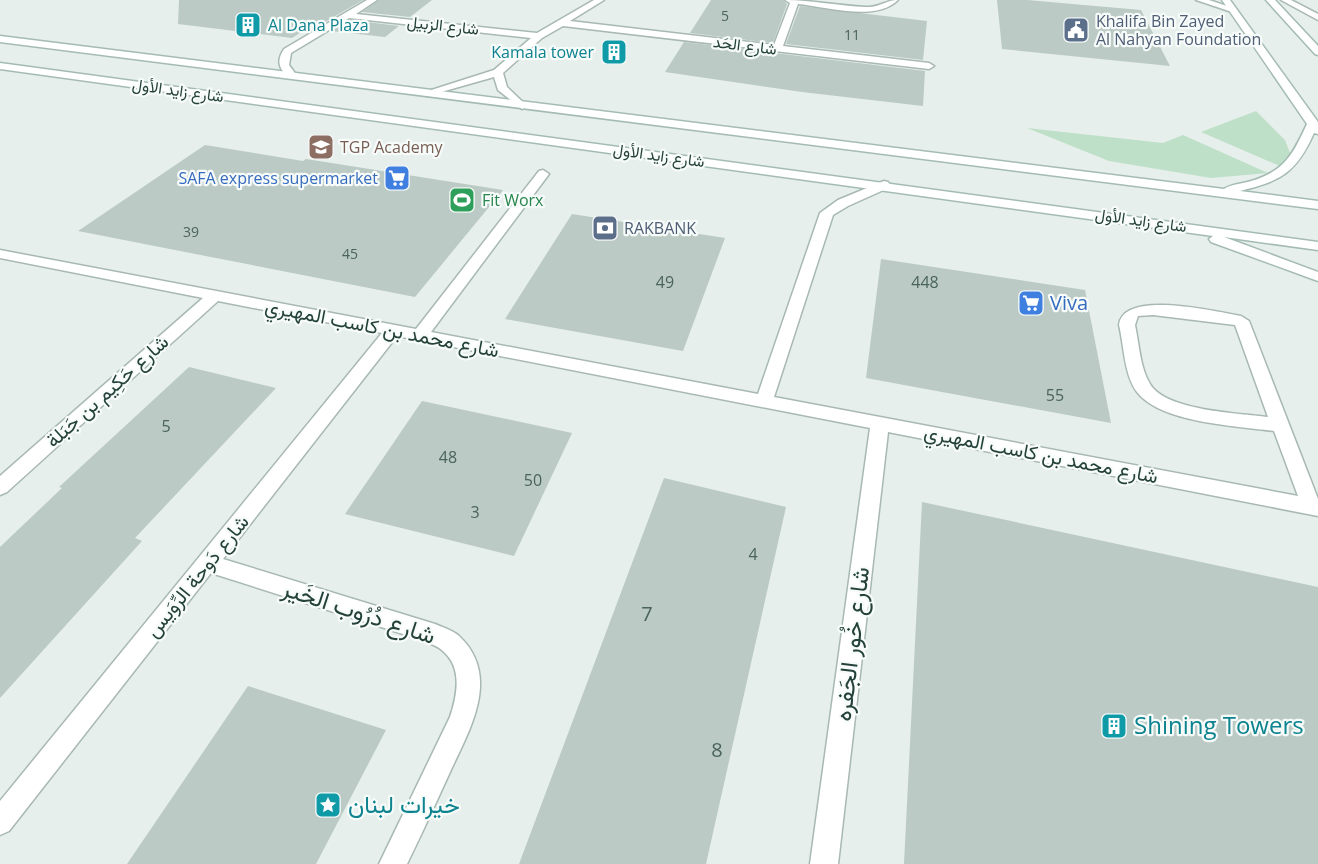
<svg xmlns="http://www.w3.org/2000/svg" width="1318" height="864" viewBox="0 0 1318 864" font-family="'Open Sans',Vazirmatn,sans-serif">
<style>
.green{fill:#bfe0c8}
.building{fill:#bbcac4}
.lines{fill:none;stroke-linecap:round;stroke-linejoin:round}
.minor-casing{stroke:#a8b8b2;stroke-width:3}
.secondary-casing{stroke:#a4bbb3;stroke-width:3}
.minor{fill:#fff;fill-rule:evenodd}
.secondary{fill:#fff;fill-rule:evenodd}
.labels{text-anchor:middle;stroke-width:4.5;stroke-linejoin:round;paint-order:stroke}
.far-number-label{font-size:14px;fill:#4a645c}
.far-service-label{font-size:16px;fill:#4e5e75;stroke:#f7fbf9;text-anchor:start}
.far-culture-label{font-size:16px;fill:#0d838f;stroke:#f7fbf9;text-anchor:start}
.far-street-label{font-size:16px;fill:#24423a;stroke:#f7fbf9}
.far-education-label{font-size:16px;fill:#785e54;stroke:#f7fbf9;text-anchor:start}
.far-shop-label{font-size:16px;fill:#366cbe;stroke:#f7fbf9;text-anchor:end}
.far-leisure-label{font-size:16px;fill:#27864d;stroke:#f7fbf9;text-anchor:start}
.number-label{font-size:16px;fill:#4a645c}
.shop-label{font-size:20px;fill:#366cbe;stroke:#f7fbf9;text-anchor:start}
.street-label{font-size:20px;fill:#24423a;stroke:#f7fbf9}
.near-number-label{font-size:20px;fill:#4a645c}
.near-street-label{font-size:24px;fill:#24423a;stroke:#f7fbf9}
.near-culture-label{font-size:24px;fill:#0d838f;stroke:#f7fbf9;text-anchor:start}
</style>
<rect width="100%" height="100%" fill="#e6efeb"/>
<path class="green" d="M 1256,111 L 1285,140 L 1290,153 L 1282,167 L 1201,132 Z
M 1027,128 L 1163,143 L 1183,135 L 1268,173 L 1211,178 L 1109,161 Z"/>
<path class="building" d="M 179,0 L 363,0 L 313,29 L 306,29 L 292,38 L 178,24 Z
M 379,0 L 432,0 L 410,17 L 362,12 Z
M 711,0 L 783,0 L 787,4 L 773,43 L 690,33 Z
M 997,0 L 1027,0 L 1141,10 L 1170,66 L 1002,49 Z
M 800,6 L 927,21 L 923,60 L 786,44 Z
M 350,20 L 399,26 L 385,37 L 331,31 Z
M 684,42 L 925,71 L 923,106 L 802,92 L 665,72 Z
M 205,145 L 303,161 L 306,159 L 503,190 L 415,297 L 78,231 Z
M 572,214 L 725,238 L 683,351 L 505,319 Z
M 881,259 L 1085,290 L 1111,423 L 866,378 Z
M 189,367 L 276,388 L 135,538 L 142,541 L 0,698 L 0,547 L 62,488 L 59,487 Z
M 422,401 L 572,433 L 514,556 L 345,514 Z
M 664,478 L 786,507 L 706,864 L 519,864 Z
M 922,502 L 1318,587 L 1318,864 L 904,864 Z
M 248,686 L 386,730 L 316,864 L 127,864 Z"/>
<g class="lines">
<g class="minor-casing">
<path id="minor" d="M 367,0 L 377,0 L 356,14 L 537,33 L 594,0 L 604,0 L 570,21 L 774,45 L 790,3 L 785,0 C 812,0 839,6 866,7 C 879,8 886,0 898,0 C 876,22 827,7 798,4 L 783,46 L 929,63 L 934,66 L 929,69 L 563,26 L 542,38 L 503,73 L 507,87 L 527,106 L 522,109 L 498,90 L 494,77 L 427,96 L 422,93 L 494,70 L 531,38 L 349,18 L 291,53 L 289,65 L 297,76 L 288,78 C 279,68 276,61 284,49 Z
M 1196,0 L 1209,0 L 1236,9 L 1232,12 Z
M 1281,0 L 1291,0 L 1318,14 L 1318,20 Z
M 543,170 L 549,174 L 431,332 L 758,394 L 820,213 L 838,200 L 884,181 L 888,182 L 890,185 L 888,188 L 848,206 L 833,215 L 774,397 L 1298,496 L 1274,431 C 1237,426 1161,423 1137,392 C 1124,375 1124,345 1119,325 C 1123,289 1217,312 1241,316 L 1249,321 L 1318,499 L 1318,516 L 888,432 L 838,864 L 810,864 L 870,428 L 397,336 L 223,559 L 435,624 C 442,627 454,631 459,636 C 502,676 469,731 450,772 C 436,803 422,833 407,864 L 379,864 L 450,717 C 457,696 463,668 443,651 C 438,646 428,643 422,640 L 211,573 L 9,831 L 0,835 L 0,801 L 382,333 L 218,301 L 7,492 L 0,495 L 0,476 L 203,298 L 0,258 L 0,250 L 416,329 L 539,171 ZM 1153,315 L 1235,325 L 1268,417 C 1239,413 1166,411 1150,384 C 1140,368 1139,343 1135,325 L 1138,316 Z"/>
</g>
<g class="secondary-casing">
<path id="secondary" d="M 1222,0 L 1230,0 L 1318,122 L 1318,134 L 1314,133 C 1296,173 1281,181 1240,191 L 1318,201 L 1318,209 L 0,42 L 0,36 L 1224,189 C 1231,184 1242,184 1251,181 C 1285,171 1293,154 1307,124 Z
M 1266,0 L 1275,0 L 1318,46 L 1318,55 L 1315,54 Z
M 0,63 L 1318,242 L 1318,250 L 1224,237 L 1318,272 L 1318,281 L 1211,242 L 1209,239 L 1213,236 L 0,69 Z"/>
</g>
<use href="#minor" class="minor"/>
<use href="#secondary" class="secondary"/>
</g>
<defs>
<g id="building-square" transform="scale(1.35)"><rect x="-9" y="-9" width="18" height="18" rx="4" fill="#0f9aa8" stroke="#f7fbf9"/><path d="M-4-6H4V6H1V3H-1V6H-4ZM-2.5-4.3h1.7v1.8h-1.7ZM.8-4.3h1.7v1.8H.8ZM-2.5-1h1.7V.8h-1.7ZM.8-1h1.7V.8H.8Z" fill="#fff"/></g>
<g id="civic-square" transform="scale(1.35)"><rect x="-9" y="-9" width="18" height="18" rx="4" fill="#5c6f8a" stroke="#f7fbf9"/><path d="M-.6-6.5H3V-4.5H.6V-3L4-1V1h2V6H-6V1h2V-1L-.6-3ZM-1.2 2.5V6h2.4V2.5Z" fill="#fff"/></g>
<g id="school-square" transform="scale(1.35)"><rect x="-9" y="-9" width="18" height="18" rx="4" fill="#8d6e63" stroke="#f7fbf9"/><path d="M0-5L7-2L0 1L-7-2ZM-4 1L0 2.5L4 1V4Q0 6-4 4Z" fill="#fff"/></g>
<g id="supermarket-square" transform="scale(1.35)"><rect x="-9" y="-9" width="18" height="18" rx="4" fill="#3f7fe0" stroke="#f7fbf9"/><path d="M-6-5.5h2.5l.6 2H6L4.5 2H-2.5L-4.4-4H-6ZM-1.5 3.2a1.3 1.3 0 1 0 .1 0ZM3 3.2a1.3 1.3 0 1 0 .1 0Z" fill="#fff"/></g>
<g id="stadium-square" transform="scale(1.35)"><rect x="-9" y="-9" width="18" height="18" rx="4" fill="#2e9e5b" stroke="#f7fbf9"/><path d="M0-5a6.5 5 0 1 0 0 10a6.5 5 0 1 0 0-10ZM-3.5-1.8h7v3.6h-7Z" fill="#fff"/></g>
<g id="bank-square" transform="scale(1.35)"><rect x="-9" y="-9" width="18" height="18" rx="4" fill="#5c6f8a" stroke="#f7fbf9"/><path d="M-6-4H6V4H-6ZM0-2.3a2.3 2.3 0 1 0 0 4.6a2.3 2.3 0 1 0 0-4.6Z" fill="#fff"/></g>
<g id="sight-square" transform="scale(1.35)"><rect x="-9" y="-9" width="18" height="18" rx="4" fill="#0f9aa8" stroke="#f7fbf9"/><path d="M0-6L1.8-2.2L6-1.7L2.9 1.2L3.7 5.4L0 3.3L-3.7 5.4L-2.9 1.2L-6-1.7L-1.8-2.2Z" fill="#fff"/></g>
</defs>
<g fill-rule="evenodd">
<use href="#building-square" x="248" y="25"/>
<use href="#civic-square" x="1076" y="30"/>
<use href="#building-square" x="614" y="52"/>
<use href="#school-square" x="321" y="147"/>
<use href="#supermarket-square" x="397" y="178"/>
<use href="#stadium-square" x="462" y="200"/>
<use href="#bank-square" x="605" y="228"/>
<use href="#supermarket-square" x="1031" y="303"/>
<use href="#building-square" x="1114" y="726"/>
<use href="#sight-square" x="328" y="805"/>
</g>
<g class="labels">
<g class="far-number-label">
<text x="725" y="21">5</text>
<text x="852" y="40">11</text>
<text x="191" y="237">39</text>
<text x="350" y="259">45</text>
</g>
<g class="far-service-label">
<text x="1096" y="27">Khalifa Bin Zayed<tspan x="1096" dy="18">Al Nahyan Foundation</tspan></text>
<text x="624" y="234">RAKBANK</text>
</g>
<g class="far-culture-label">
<text x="268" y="31">Al Dana Plaza</text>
<text x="594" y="58" text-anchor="end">Kamala tower</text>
</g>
<g class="far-street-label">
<text transform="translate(443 25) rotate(6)" y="6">شارع الزبيل</text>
<text transform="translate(745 45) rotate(7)" y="6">شارع الحَد</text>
<text transform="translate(178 90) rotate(8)" y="6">شارع زايد الأول</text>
<text transform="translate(659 155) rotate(8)" y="6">شارع زايد الأول</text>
<text transform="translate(1141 220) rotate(8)" y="6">شارع زايد الأول</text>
</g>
<g class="far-education-label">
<text x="340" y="153">TGP Academy</text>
</g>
<g class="far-shop-label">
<text x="378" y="184">SAFA express supermarket</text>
</g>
<g class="far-leisure-label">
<text x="482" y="206">Fit Worx</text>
</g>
<g class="number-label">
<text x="665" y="288">49</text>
<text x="925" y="288">448</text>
<text x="1055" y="401">55</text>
<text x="166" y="432">5</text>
<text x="448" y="463">48</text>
<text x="533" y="486">50</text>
<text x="475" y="518">3</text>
<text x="753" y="560">4</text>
</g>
<g class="shop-label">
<text x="1050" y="310">Viva</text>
</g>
<g class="street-label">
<text transform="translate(382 328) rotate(11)" y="7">شارع محمد بن كاسب المهيري</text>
<text transform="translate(107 391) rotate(-42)" y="7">شارع حَكِيم بن جَبَلة</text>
<text transform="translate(1041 454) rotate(11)" y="7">شارع محمد بن كاسب المهيري</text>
<text transform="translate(197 576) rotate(-51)" y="7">شارع دَوحة الرِّوَيس</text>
</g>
<g class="near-number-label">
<text x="647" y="621">7</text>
<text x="717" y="757">8</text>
</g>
<g class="near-street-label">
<text transform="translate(359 612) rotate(18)" y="8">شارع دُرُوب الخَير</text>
<text transform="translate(852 644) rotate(-83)" y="8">شارع خُور الجَفره</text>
</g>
<g class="near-culture-label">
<text x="1134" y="734">Shining Towers</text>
<text x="348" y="813">خيرات لبنان</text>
</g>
</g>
</svg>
